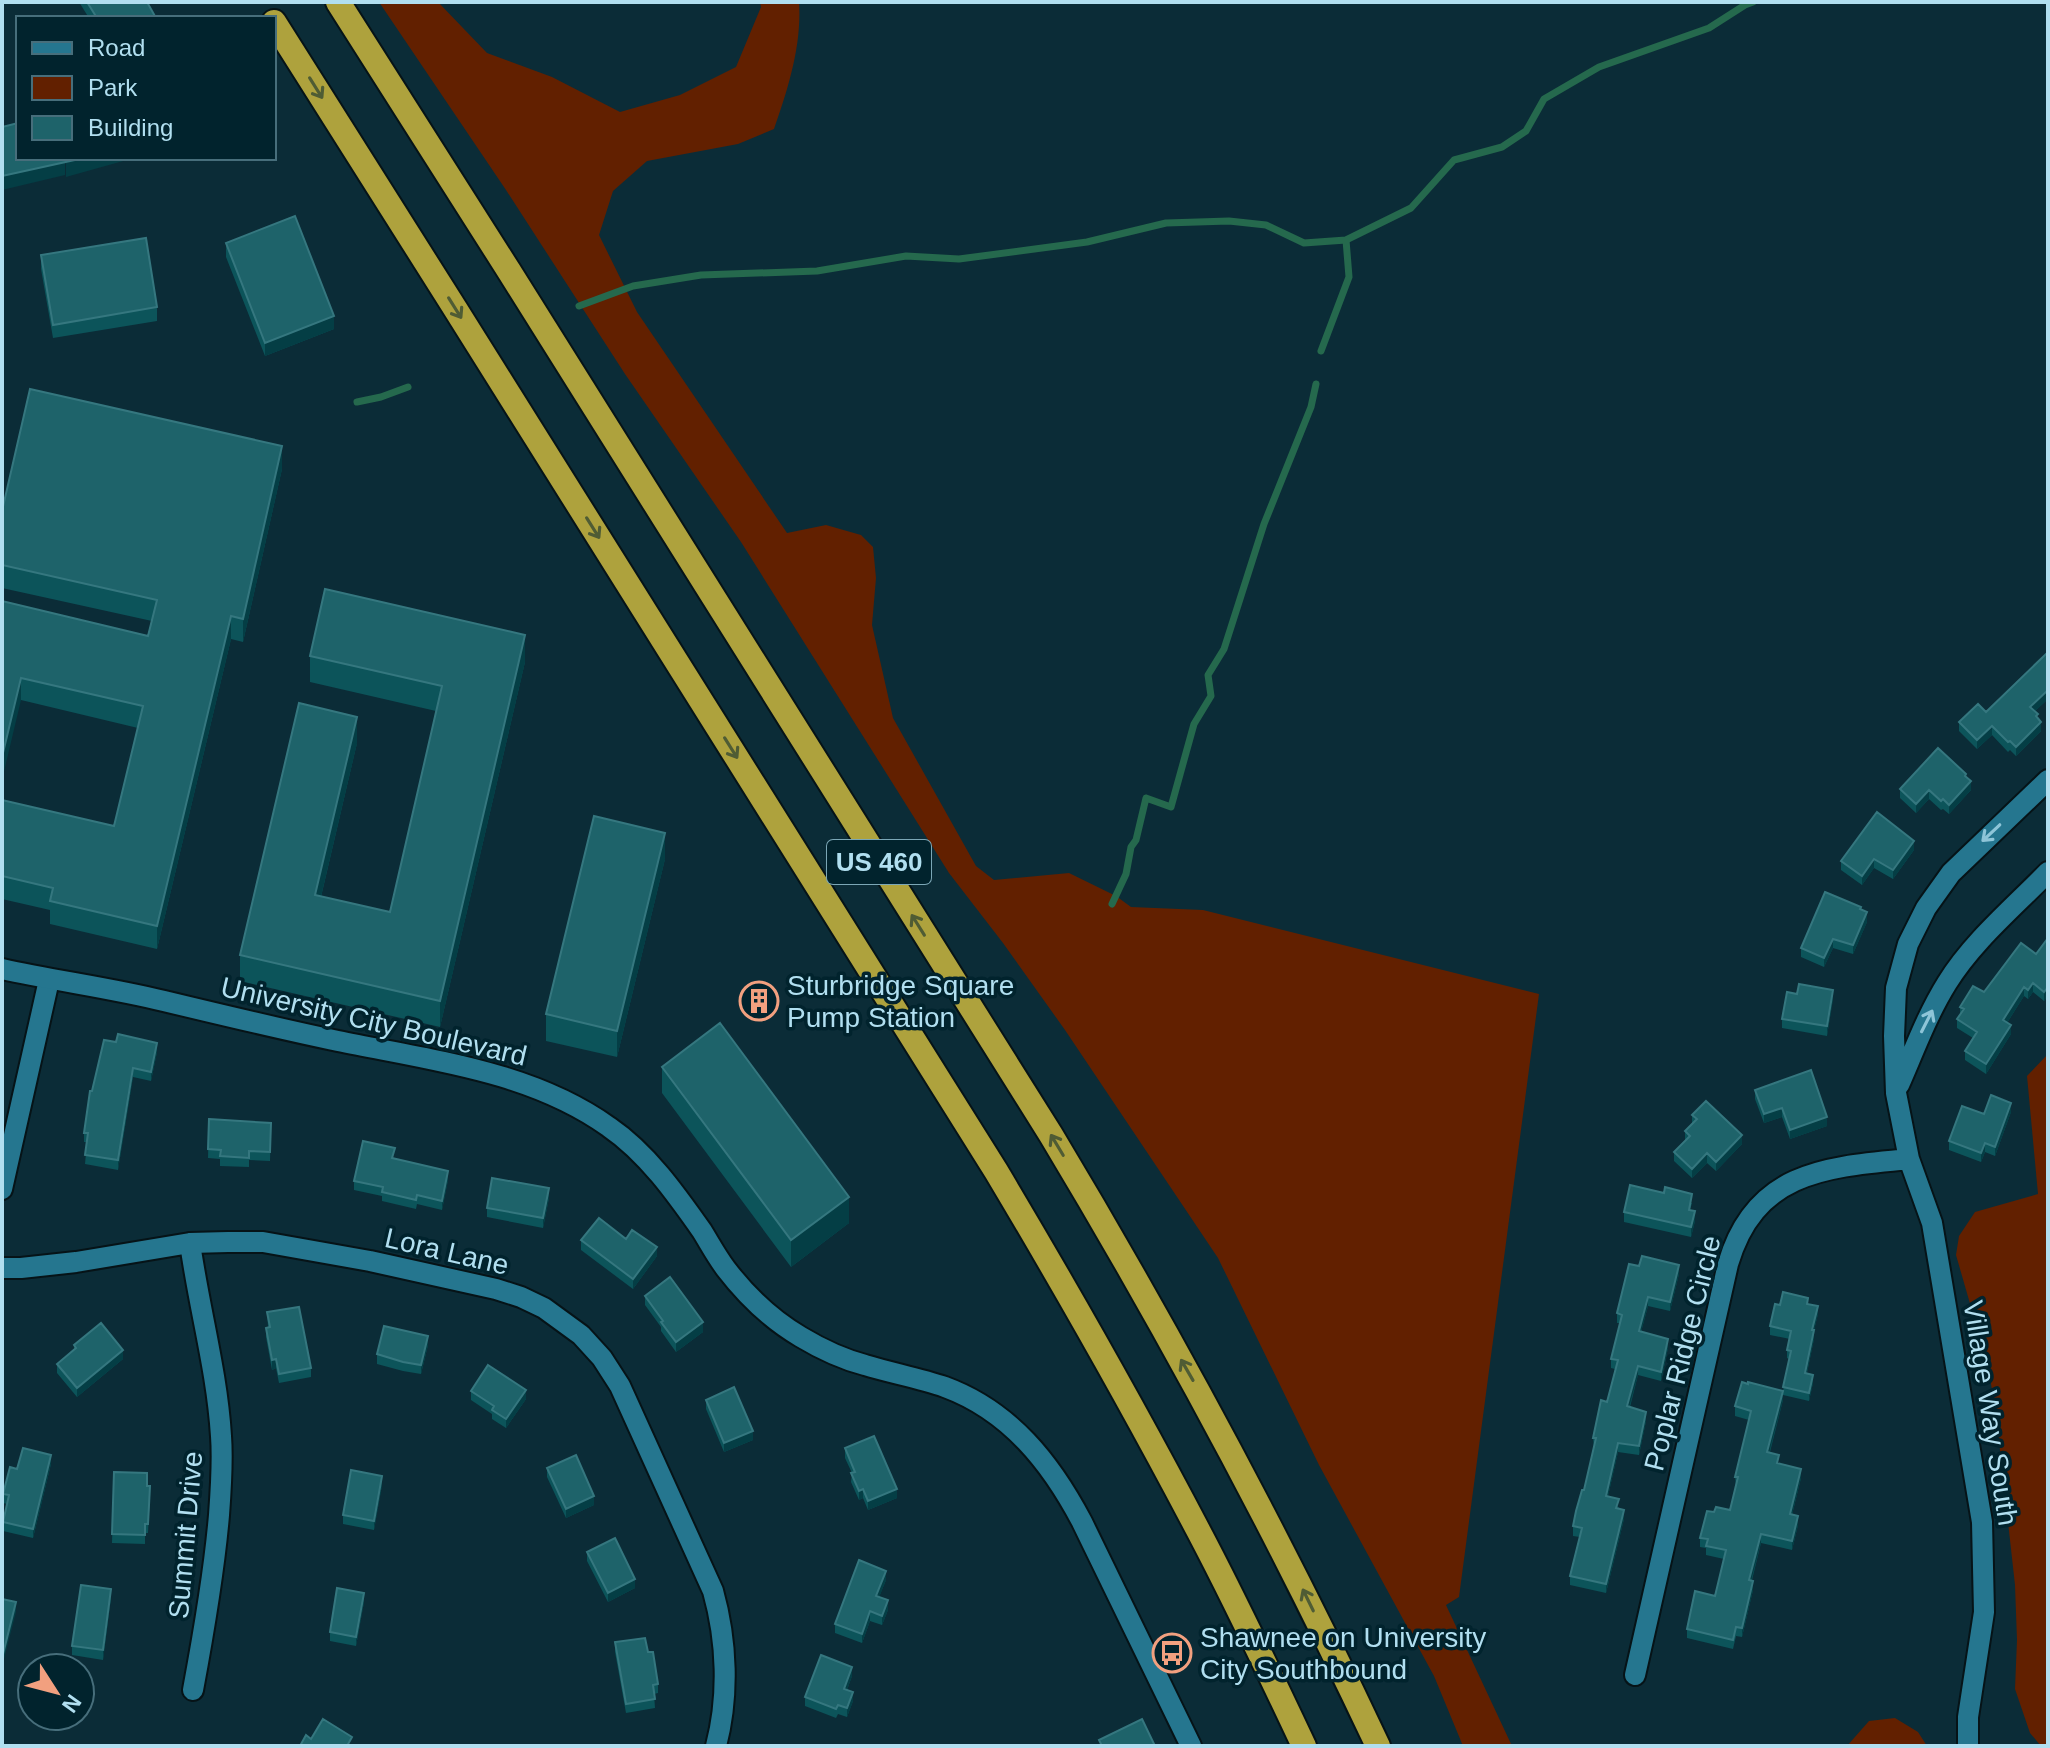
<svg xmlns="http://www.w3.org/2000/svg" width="2050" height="1748" viewBox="0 0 2050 1748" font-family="Helvetica,sans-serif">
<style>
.green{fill:#622000}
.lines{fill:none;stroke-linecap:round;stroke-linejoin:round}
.stream{stroke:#25694d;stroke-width:7}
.street-casing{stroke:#061317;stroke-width:24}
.secondary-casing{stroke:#061317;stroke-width:24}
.highway-casing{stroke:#061317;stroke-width:28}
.street{stroke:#25768f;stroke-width:20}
.secondary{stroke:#25768f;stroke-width:20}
.highway{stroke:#aea23d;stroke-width:24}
.wall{fill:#0c545a}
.shaded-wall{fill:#043e45}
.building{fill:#1e636a;stroke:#35777f;stroke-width:2}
.oneway{stroke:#4f5c34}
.oneway2{stroke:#8ec5d8}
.labels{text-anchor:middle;stroke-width:7;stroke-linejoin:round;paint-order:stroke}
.shield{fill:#01232d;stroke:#7ca7b6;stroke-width:2}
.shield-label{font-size:26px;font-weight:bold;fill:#b1dff0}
.poi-label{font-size:28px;fill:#b1dff0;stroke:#01232d;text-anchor:start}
.street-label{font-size:28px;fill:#b1dff0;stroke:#01232d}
</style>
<rect width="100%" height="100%" fill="#0b2c37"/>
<path class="green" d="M 379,2 L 438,2 L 487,53 L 552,77 L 620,112 L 680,95 L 736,67 L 761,7 L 760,2 L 799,2 C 802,45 788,89 774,129 L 738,144 L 647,161 L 613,191 L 599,235 L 637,312 L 787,533 L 826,525 L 861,535 L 873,547 L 876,578 L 872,625 L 893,718 L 976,866 L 994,880 L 1069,873 L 1116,896 L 1131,907 L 1203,910 L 1539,994 L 1459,1597 L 1446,1605 L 1512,1746 L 1463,1746 L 1434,1676 L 1319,1465 L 1218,1258 L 1065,1030 L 1003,943 L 949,873 L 741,542 L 625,374 L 506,190 Z
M 2048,1054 L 2048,1746 L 2041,1746 L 2030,1733 L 2015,1689 L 2017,1640 L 2015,1585 L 1996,1414 L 1988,1366 L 1956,1255 L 1959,1236 L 1975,1212 L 2038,1194 L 2027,1076 Z
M 1895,1718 L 1918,1732 L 1927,1746 L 1847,1746 L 1869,1721 Z"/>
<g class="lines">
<path class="stream" d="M 579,306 L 633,286 L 701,275 L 817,271 L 906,256 L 959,259 L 1087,242 L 1166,223 L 1229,221 L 1266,225 L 1304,243 L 1346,240 L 1411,208 L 1454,160 L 1502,147 L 1526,131 L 1544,99 L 1599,67 L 1709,28 L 1745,5 L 1753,2
M 1321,351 L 1349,277 L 1346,240
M 357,402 L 381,397 L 408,387
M 1112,904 L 1126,874 L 1131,847 L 1136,840 L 1146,798 L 1171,807 L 1194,724 L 1211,696 L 1208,675 L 1224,649 L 1264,524 L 1311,407 L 1316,384"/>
<g class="street-casing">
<path id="street" d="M 1899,1085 C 1914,1051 1927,1015 1947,983 C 1973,941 2014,907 2048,872
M 2,1189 L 49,980
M 190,1243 C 199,1308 217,1371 221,1436 C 223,1462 221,1488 219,1515 C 214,1574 204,1631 193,1690
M 2,1268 L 21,1268 L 76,1262 L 190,1243 L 228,1242 L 263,1242 L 370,1261 L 496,1289 L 521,1297 L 544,1308 L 581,1335 L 602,1358 L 620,1386 L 713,1591 C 727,1641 729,1696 716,1746
M 1635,1675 L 1728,1264 C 1755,1171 1826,1167 1909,1159
M 1968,1746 L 1968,1717 L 1984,1612 L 1982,1522 L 1932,1223 L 1909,1159 L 1896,1093 L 1894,1036 L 1896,988 L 1908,944 L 1926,908 L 1951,873 L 2048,780"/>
</g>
<g class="secondary-casing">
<path id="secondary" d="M 2,969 C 56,981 111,988 164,1001 C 222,1015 280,1029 338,1041 C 430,1060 531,1071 609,1127 C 647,1153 676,1194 702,1231 C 710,1244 717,1257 726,1269 C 746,1295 772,1320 801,1337 C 821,1349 842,1359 865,1365 C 891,1373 919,1378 945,1387 C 1010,1411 1051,1463 1082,1522 L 1191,1746"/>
</g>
<g class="highway-casing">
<path id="highway" d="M 338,2 L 509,271 L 1051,1135 C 1170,1333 1279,1536 1378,1746
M 274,22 L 456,310 L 996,1171 C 1067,1290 1135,1410 1199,1532 C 1236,1602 1270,1674 1304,1746"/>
</g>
<use href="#street" class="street"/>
<use href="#secondary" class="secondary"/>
<use href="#highway" class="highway"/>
</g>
<path class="wall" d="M 79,2 L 147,2 L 156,18 L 89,18 Z
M 226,243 L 334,329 L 265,356 L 226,257 Z
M 41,255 L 157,307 L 157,321 L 53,338 L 41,269 Z
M 282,469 L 243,642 L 231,639 L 157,949 L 50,924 L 50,910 L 2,899 L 2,800 L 114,826 L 138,728 L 21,700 L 2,601 L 148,636 L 152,621 L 2,588 L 2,511 Z
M 2048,652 L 2048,699 L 2035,711 L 2041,731 L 2016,756 L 2010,750 L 2008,752 L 1992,735 L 1977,749 L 1959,731 L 1959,722 L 1986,712 Z
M 310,656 L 525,662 L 440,1027 L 240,981 L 240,955 L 357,743 L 321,897 L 390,912 L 436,711 L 310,682 Z
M 1966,777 L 1971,790 L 1949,814 L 1943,809 L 1941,810 L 1929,799 L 1916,813 L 1900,798 L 1900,789 Z
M 1914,850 L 1893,879 L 1874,868 L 1862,885 L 1841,870 L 1841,861 Z
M 665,859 L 617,1057 L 546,1041 L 546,1014 Z
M 1861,910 L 1867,922 L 1853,954 L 1833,948 L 1824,967 L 1801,957 L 1801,948 Z
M 2048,938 L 2048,996 L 2044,1001 L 2033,992 L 2028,999 L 2024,996 L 2007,1023 L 2011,1034 L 1986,1074 L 1965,1060 L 1965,1051 L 1973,1038 L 1957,1028 L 1957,1019 L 1960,1015 L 1960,1007 L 1984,992 L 2036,954 Z
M 1797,994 L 1833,999 L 1827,1036 L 1782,1028 L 1782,1019 Z
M 157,1052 L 151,1081 L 133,1077 L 118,1170 L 85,1164 L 87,1142 L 84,1142 L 84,1133 L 92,1091 Z
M 662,1067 L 849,1223 L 791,1267 L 662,1093 Z
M 1755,1090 L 1827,1126 L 1790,1139 L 1782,1117 L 1764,1123 L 1755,1099 Z
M 2011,1112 L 1995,1156 L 1985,1152 L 1981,1162 L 1949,1150 L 1949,1141 L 1984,1114 Z
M 1692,1115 L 1742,1144 L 1716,1171 L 1707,1163 L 1692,1178 L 1674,1161 L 1674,1152 L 1685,1141 L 1685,1131 L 1692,1124 Z
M 209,1119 L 271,1123 L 270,1161 L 249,1160 L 249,1167 L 220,1166 L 220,1159 L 208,1158 Z
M 394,1159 L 448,1180 L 442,1210 L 417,1204 L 416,1209 L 382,1201 L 382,1196 L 354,1190 L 354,1181 Z
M 549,1198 L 543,1228 L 487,1217 L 487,1208 Z
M 1692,1203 L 1690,1210 L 1695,1221 L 1691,1237 L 1624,1222 L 1624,1212 Z
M 642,1237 L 657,1256 L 633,1289 L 581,1250 L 581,1240 Z
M 1679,1274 L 1670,1311 L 1648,1306 L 1641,1332 L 1668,1348 L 1661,1381 L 1638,1375 L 1630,1407 L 1646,1421 L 1639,1455 L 1618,1452 L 1608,1496 L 1619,1508 L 1624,1519 L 1606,1593 L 1570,1585 L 1570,1576 L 1580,1537 L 1573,1536 L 1573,1526 L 1584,1490 L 1594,1447 L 1593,1438 L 1607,1402 L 1615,1369 L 1611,1368 L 1611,1359 L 1620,1323 L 1617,1323 L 1617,1313 Z
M 645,1296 L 703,1332 L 676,1352 L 661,1331 L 661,1327 L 645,1305 Z
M 1808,1304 L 1818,1314 L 1814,1330 L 1814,1339 L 1807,1373 L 1813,1383 L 1809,1401 L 1783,1395 L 1783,1400 L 1770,1452 L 1779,1464 L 1801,1478 L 1792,1515 L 1798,1525 L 1792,1550 L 1761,1543 L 1752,1580 L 1753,1590 L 1742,1637 L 1736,1636 L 1733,1649 L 1687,1638 L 1687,1629 L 1715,1596 L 1724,1559 L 1706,1555 L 1706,1548 L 1700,1547 L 1700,1538 L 1714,1512 L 1730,1510 L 1736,1486 L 1735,1477 L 1749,1420 L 1735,1416 L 1735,1406 L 1783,1391 L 1789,1359 L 1787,1358 L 1787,1350 L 1790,1339 L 1770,1335 L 1770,1326 L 1780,1305 Z
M 267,1312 L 311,1368 L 311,1377 L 279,1383 L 276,1368 L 272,1370 L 266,1337 L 266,1328 L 268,1327 Z
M 74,1345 L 123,1359 L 77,1397 L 57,1373 L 57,1364 L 74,1350 Z
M 428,1345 L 421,1374 L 403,1371 L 377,1364 L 377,1354 Z
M 471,1391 L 526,1399 L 506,1428 L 492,1419 L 492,1414 L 471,1400 Z
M 706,1400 L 753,1440 L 724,1452 L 706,1409 Z
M 845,1448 L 897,1498 L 868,1510 L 863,1498 L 859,1500 L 851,1482 L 852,1473 L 845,1458 Z
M 51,1464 L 33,1538 L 3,1531 L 3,1522 L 7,1504 L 3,1503 L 3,1494 L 17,1469 Z
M 547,1468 L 594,1505 L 566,1518 L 547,1477 Z
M 114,1472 L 147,1486 L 150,1495 L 148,1533 L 145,1533 L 145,1544 L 112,1543 Z
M 382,1485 L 374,1530 L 343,1524 L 343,1515 Z
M 587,1552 L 635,1588 L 608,1602 L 587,1561 Z
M 886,1580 L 879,1597 L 888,1610 L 882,1625 L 870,1621 L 862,1643 L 835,1633 L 835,1624 Z
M 111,1598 L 103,1660 L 72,1655 L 72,1646 Z
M 364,1602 L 356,1646 L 330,1641 L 330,1632 Z
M 615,1642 L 648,1652 L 658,1684 L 658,1693 L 654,1694 L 655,1708 L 626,1713 L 615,1652 Z
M 852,1676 L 847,1690 L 853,1701 L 847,1717 L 838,1714 L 836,1718 L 805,1706 L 805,1697 Z"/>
<path class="shaded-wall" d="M 84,158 L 134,158 L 66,177 L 66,163 Z
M 65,161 L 65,175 L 2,190 L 2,176 Z
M 334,316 L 334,329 L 265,356 L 265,343 Z
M 282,446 L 282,469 L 243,642 L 243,619 Z
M 231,616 L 231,639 L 157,949 L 157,926 Z
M 525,635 L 525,662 L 440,1027 L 440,1001 Z
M 21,678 L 21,700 L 2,780 L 2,757 Z
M 2048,690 L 2048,699 L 2030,716 L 2030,707 Z
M 357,717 L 357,743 L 315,922 L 315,895 Z
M 2041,722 L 2041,731 L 2016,756 L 2016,747 Z
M 1992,726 L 1992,735 L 1977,749 L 1977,740 Z
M 1971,781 L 1971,790 L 1949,814 L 1949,805 Z
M 1929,790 L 1929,799 L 1916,813 L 1916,804 Z
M 665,833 L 665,859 L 617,1057 L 617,1031 Z
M 1914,841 L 1914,850 L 1893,879 L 1893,870 Z
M 1874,859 L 1874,868 L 1862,885 L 1862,876 Z
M 1867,912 L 1867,922 L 1853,954 L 1853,945 Z
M 1833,939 L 1833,948 L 1824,967 L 1824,958 Z
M 2033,983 L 2033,992 L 2028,999 L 2028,990 Z
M 2024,987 L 2024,996 L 2003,1029 L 2003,1020 Z
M 2048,987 L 2048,996 L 2044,1001 L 2044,992 Z
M 1833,990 L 1833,999 L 1827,1036 L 1827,1026 Z
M 2011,1025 L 2011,1034 L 1986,1074 L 1986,1064 Z
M 157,1043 L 157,1052 L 151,1081 L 151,1072 Z
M 133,1068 L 133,1077 L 118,1170 L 118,1160 Z
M 2011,1103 L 2011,1112 L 1995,1156 L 1995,1147 Z
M 1782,1108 L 1782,1117 L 1764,1123 L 1764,1114 Z
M 1827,1117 L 1827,1126 L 1790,1139 L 1790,1130 Z
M 1742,1135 L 1742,1144 L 1716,1171 L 1716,1162 Z
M 1985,1143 L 1985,1152 L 1981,1162 L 1981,1153 Z
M 1707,1153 L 1707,1163 L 1692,1178 L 1692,1169 Z
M 448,1171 L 448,1180 L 442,1210 L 442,1201 Z
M 549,1188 L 549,1198 L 543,1228 L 543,1218 Z
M 849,1197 L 849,1223 L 791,1267 L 791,1240 Z
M 1695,1211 L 1695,1221 L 1691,1237 L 1691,1227 Z
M 657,1247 L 657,1256 L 633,1289 L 633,1279 Z
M 1679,1265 L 1679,1274 L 1670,1311 L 1670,1302 Z
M 1648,1297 L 1648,1306 L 1639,1340 L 1639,1331 Z
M 1818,1306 L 1818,1314 L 1812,1338 L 1812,1330 Z
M 703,1322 L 703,1332 L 676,1352 L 676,1342 Z
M 1814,1330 L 1814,1339 L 1805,1381 L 1805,1373 Z
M 428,1336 L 428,1345 L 421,1374 L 421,1365 Z
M 1668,1339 L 1668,1348 L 1661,1381 L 1661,1372 Z
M 123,1350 L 123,1359 L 77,1397 L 77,1388 Z
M 276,1359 L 276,1368 L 272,1370 L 272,1360 Z
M 1638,1366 L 1638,1375 L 1627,1415 L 1627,1406 Z
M 1813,1375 L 1813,1383 L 1809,1401 L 1809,1393 Z
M 526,1390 L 526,1399 L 506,1428 L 506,1419 Z
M 1783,1391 L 1783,1400 L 1767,1461 L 1767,1452 Z
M 1646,1412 L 1646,1421 L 1639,1455 L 1639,1446 Z
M 753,1431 L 753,1440 L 724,1452 L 724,1443 Z
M 1618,1443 L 1618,1452 L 1606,1505 L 1606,1496 Z
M 51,1455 L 51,1464 L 33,1538 L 33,1529 Z
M 1801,1469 L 1801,1478 L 1790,1523 L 1790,1514 Z
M 382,1476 L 382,1485 L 374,1530 L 374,1521 Z
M 863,1489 L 863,1498 L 859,1500 L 859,1491 Z
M 897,1489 L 897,1498 L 868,1510 L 868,1501 Z
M 594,1496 L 594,1505 L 566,1518 L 566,1509 Z
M 1624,1510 L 1624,1519 L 1606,1593 L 1606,1584 Z
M 1798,1516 L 1798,1525 L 1792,1550 L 1792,1541 Z
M 1761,1534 L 1761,1543 L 1749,1589 L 1749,1580 Z
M 886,1571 L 886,1580 L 876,1605 L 876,1596 Z
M 635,1579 L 635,1588 L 608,1602 L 608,1593 Z
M 1753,1581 L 1753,1590 L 1742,1637 L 1742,1628 Z
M 111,1589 L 111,1598 L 103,1660 L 103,1650 Z
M 364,1593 L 364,1602 L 356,1646 L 356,1637 Z
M 888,1600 L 888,1610 L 882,1625 L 882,1616 Z
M 16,1602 L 16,1612 L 2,1667 L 2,1658 Z
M 870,1611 L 870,1621 L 862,1643 L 862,1634 Z
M 852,1667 L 852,1676 L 844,1698 L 844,1689 Z
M 853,1692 L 853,1701 L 847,1717 L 847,1708 Z"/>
<path class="building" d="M 87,2 L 147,2 L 156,18 L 97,18 Z
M 18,123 L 18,158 L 84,158 L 2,176 L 2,127 Z
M 295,216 L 334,316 L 265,343 L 226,243 Z
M 146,238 L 157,307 L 53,325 L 41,255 Z
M 30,389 L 282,446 L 243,619 L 231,616 L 157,926 L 50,901 L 53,888 L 2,876 L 2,800 L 114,826 L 143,706 L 21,678 L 2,757 L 2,601 L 148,636 L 157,600 L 2,565 L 2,511 Z
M 325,589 L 525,635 L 440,1001 L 240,955 L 299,703 L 357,717 L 315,895 L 390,912 L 442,686 L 310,656 Z
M 2048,652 L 2048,690 L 2030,707 L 2038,714 L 2036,716 L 2041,722 L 2016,747 L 2010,741 L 2008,742 L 1992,726 L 1977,740 L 1959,722 L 1978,704 L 1986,712 Z
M 1938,748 L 1966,774 L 1965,776 L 1971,781 L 1949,805 L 1943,799 L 1941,801 L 1929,790 L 1916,804 L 1900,789 Z
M 1877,812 L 1914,841 L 1893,870 L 1874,859 L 1862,876 L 1841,861 Z
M 594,816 L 665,833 L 617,1031 L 546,1014 Z
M 1825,892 L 1861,907 L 1860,909 L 1867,912 L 1853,945 L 1833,939 L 1824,958 L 1801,948 Z
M 2048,938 L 2048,987 L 2044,992 L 2033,983 L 2028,990 L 2024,987 L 2003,1020 L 2011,1025 L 1986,1064 L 1965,1051 L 1977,1032 L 1957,1019 L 1964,1009 L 1960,1007 L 1973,986 L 1984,992 L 2021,943 L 2036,954 Z
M 1799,984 L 1833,990 L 1827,1026 L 1782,1019 L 1787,992 L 1797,994 Z
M 720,1023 L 849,1197 L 791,1240 L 662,1067 Z
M 118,1034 L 157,1043 L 151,1072 L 133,1068 L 118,1160 L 85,1155 L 88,1133 L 84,1133 L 90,1091 L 92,1091 L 104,1040 L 116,1042 Z
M 1811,1070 L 1827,1117 L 1790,1130 L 1782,1108 L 1764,1114 L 1755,1090 Z
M 1991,1095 L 2011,1103 L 1995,1147 L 1985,1143 L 1981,1153 L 1949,1141 L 1962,1106 L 1984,1114 Z
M 1706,1101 L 1742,1135 L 1716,1162 L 1707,1153 L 1692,1169 L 1674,1152 L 1690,1136 L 1685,1131 L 1697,1119 L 1692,1115 Z
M 209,1119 L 271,1123 L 270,1152 L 249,1151 L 249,1158 L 220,1156 L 221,1150 L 208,1149 Z
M 363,1141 L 395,1148 L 392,1158 L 448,1171 L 442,1201 L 417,1195 L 416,1200 L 382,1192 L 383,1187 L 354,1181 Z
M 492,1178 L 549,1188 L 543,1218 L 487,1208 Z
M 1630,1185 L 1664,1193 L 1665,1187 L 1692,1194 L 1689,1210 L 1695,1211 L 1691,1227 L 1624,1212 Z
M 599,1218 L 626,1239 L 632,1230 L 657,1247 L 633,1279 L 581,1240 Z
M 1642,1256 L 1679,1265 L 1670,1302 L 1648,1297 L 1639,1331 L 1668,1339 L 1661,1372 L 1638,1366 L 1627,1406 L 1646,1412 L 1639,1446 L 1618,1443 L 1606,1496 L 1619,1499 L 1616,1508 L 1624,1510 L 1606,1584 L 1570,1576 L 1582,1528 L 1573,1526 L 1576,1511 L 1582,1490 L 1584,1490 L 1596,1438 L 1593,1438 L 1601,1400 L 1607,1402 L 1618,1360 L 1611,1359 L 1622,1315 L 1617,1313 L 1629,1264 L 1639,1266 Z
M 670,1277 L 703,1322 L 676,1342 L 661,1322 L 663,1321 L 645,1296 Z
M 1783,1292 L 1808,1298 L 1807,1304 L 1818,1306 L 1812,1330 L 1814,1330 L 1805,1373 L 1813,1375 L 1809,1393 L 1783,1387 L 1791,1351 L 1787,1350 L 1791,1331 L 1770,1326 L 1775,1304 L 1780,1305 Z
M 299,1307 L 311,1368 L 279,1374 L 276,1359 L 272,1360 L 266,1328 L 270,1327 L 267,1312 Z
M 101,1323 L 123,1350 L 77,1388 L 57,1364 L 76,1348 L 74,1345 Z
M 384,1326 L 428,1336 L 421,1365 L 403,1362 L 377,1354 Z
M 488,1365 L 526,1390 L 506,1419 L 492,1410 L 494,1406 L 471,1391 Z
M 1742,1382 L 1748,1384 L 1748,1382 L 1783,1391 L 1767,1452 L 1779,1455 L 1777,1463 L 1801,1469 L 1790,1514 L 1798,1516 L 1792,1541 L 1761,1534 L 1749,1580 L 1753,1581 L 1742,1628 L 1736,1627 L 1733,1640 L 1687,1629 L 1695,1591 L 1715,1596 L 1726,1550 L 1706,1546 L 1708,1539 L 1700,1538 L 1707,1511 L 1714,1512 L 1716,1507 L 1730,1510 L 1738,1477 L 1735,1477 L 1751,1411 L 1735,1406 Z
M 734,1387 L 753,1431 L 724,1443 L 706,1400 Z
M 874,1436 L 897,1489 L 868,1501 L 863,1489 L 859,1491 L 851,1473 L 855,1472 L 845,1448 Z
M 23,1448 L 51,1455 L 33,1529 L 3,1522 L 9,1495 L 3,1494 L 10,1467 L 17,1469 Z
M 576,1455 L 594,1496 L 566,1509 L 547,1468 Z
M 351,1470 L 382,1476 L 374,1521 L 343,1515 Z
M 114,1472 L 147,1473 L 147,1486 L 150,1486 L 148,1524 L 145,1524 L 145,1535 L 112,1534 Z
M 615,1538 L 635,1579 L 608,1593 L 587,1552 Z
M 859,1560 L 886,1571 L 876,1596 L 888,1600 L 882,1616 L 870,1611 L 862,1634 L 835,1624 Z
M 81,1585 L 111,1589 L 103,1650 L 72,1646 Z
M 337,1588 L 364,1593 L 356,1637 L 330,1632 Z
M 2,1599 L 16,1602 L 2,1658 Z
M 645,1638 L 648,1652 L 653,1652 L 658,1684 L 653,1685 L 655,1699 L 626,1704 L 615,1642 Z
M 821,1655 L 852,1667 L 844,1689 L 853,1692 L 847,1708 L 838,1705 L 836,1709 L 805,1697 Z
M 323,1719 L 352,1737 L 347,1746 L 300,1746 L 306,1735 L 311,1739 Z
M 1142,1719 L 1155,1746 L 1102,1746 L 1099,1740 Z"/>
<defs><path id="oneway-shaft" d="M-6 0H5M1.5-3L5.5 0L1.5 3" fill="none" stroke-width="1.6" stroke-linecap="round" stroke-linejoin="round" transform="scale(2)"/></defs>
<g class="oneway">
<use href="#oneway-shaft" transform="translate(316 88) rotate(58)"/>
<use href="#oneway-shaft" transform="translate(455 308) rotate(58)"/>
<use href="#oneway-shaft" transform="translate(593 528) rotate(58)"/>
<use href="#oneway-shaft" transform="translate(731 748) rotate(58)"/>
<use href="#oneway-shaft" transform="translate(918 925) rotate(-122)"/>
<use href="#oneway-shaft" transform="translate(1057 1145) rotate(-121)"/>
<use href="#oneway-shaft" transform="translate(1187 1370) rotate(-120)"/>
<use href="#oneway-shaft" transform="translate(1308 1600) rotate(-116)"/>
</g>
<g class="oneway2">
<use href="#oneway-shaft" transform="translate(1991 833) rotate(137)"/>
<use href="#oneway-shaft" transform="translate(1927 1021) rotate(-63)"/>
</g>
<defs>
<g id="building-ring" transform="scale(2)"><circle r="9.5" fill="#01232d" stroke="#f2a07f" stroke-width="1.5"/><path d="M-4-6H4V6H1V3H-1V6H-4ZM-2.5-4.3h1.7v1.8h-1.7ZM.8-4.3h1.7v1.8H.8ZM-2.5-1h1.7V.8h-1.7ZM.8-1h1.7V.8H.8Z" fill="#f2a07f"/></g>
<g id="bus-ring" transform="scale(2)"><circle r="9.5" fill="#01232d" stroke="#f2a07f" stroke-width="1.5"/><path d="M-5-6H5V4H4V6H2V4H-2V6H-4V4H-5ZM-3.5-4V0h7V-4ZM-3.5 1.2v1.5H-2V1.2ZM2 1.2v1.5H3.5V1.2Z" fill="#f2a07f"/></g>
</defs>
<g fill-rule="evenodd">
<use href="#building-ring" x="759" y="1001"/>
<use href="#bus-ring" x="1172" y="1653"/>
</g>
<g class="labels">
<rect class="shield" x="827" y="840" width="104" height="44" rx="6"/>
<g class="shield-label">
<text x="879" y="871">US 460</text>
</g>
<g class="poi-label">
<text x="787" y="995">Sturbridge Square<tspan x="787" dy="32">Pump Station</tspan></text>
<text x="1200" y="1647">Shawnee on University<tspan x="1200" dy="32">City Southbound</tspan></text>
</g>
<g class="street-label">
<text transform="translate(374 1021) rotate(13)" y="10">University City Boulevard</text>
<text transform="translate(447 1251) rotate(13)" y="10">Lora Lane</text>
<text transform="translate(1682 1353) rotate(-76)" y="10">Poplar Ridge Circle</text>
<text transform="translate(1991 1413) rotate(81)" y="10">Village Way South</text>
<text transform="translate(185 1535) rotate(-85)" y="10">Summit Drive</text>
</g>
</g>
<rect width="2050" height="1748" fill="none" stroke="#b1dff0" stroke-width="8"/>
<rect x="16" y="16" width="260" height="144" fill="#01232d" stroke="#476e7b" stroke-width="2"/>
<rect x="32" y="42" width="40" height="12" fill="#25768f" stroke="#476e7b" stroke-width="2"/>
<text x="88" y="56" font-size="24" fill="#b1dff0">Road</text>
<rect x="32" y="76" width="40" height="24" fill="#622000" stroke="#476e7b" stroke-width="2"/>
<text x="88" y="96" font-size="24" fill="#b1dff0">Park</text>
<rect x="32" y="116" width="40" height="24" fill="#1e636a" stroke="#476e7b" stroke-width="2"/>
<text x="88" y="136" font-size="24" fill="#b1dff0">Building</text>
<g transform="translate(56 1692) rotate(126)"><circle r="38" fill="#01232d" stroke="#476e7b" stroke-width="2"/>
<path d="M0-6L14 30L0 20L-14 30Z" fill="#f2a07f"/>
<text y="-12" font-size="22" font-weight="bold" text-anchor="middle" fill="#b1dff0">N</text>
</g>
</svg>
